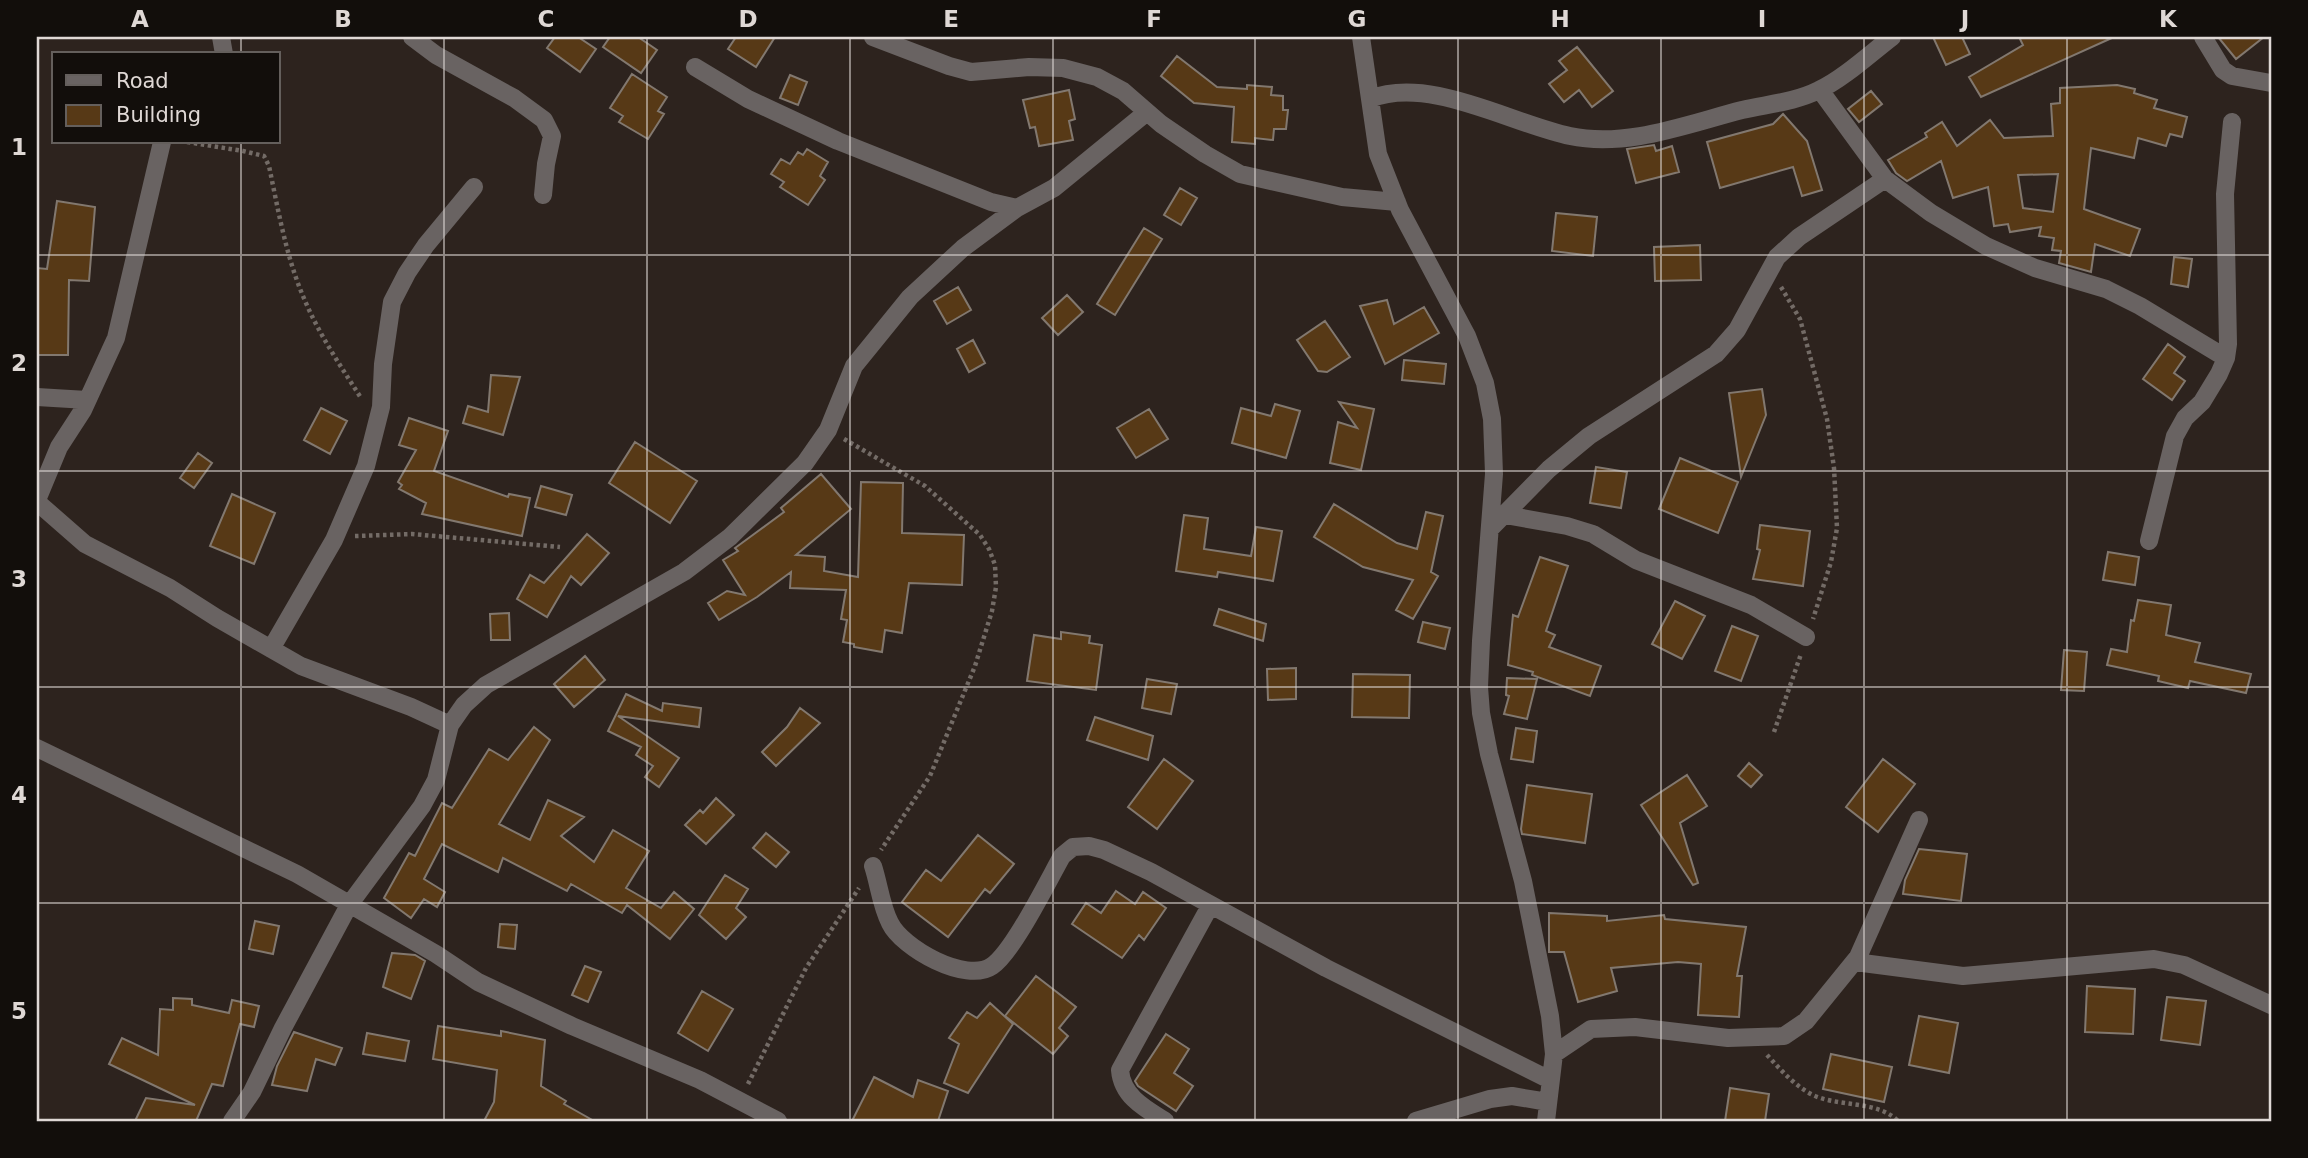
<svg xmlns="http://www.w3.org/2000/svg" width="2308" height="1158" viewBox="0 0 2308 1158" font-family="'DejaVu Sans',sans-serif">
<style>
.building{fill:#573916;stroke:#82786f;stroke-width:2;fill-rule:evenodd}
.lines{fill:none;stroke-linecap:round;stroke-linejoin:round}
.path{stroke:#736b66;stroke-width:4.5;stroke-dasharray:3.5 3.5;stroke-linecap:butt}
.minor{stroke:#696362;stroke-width:18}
.grid{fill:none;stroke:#dfd8d5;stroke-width:2;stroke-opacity:0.55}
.neatline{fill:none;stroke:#dfd8d5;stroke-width:2.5}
.grid-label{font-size:23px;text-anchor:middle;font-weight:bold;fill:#dfd8d5}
</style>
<rect width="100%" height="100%" fill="#2d231e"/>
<path class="building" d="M 555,37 L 578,37 L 596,49 L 580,72 L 547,48 Z
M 610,37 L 638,37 L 657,50 L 641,73 L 603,47 Z
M 736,37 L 775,37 L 756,67 L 728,49 Z
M 1933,37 L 1962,37 L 1970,54 L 1946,65 Z
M 2019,37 L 2114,37 L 1981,97 L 1969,77 L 2023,45 Z
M 2218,37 L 2264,37 L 2236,59 Z
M 1577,47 L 1613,91 L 1592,107 L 1579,90 L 1564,102 L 1549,84 L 1567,70 L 1559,61 Z
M 1177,56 L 1217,87 L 1247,89 L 1247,85 L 1272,87 L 1271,95 L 1283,96 L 1283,110 L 1288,110 L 1286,129 L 1274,129 L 1273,140 L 1255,138 L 1255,144 L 1232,142 L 1234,107 L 1194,103 L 1161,76 Z
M 632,74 L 667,97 L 658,111 L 664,114 L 648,139 L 619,122 L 623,116 L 610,108 Z
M 790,75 L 807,82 L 798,105 L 780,98 Z
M 2117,85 L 2135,89 L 2134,93 L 2157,100 L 2154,108 L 2187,117 L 2182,137 L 2170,134 L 2166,146 L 2138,138 L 2134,158 L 2091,148 L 2084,209 L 2140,229 L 2130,256 L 2095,244 L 2091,272 L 2059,263 L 2061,251 L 2052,250 L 2054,238 L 2039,236 L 2041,227 L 2010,232 L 2008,224 L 1994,226 L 1988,187 L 1953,198 L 1941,161 L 1907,181 L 1896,173 L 1888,160 L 1927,137 L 1925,133 L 1942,122 L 1957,146 L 1990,120 L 2004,138 L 2053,136 L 2051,104 L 2060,103 L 2060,88 ZM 2058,174 L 2053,212 L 2023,208 L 2018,175 Z
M 1069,90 L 1075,119 L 1069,121 L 1073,140 L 1039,146 L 1035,127 L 1030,128 L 1023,100 Z
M 1871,91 L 1882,104 L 1859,122 L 1848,109 Z
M 1783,114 L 1807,141 L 1822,190 L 1802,196 L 1793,167 L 1720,188 L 1707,142 L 1773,124 Z
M 1654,145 L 1656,151 L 1672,146 L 1679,172 L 1636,183 L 1627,149 Z
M 807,149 L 828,162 L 820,176 L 825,180 L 808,205 L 780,187 L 784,182 L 771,174 L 781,159 L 790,164 L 798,152 L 803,155 Z
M 1180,188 L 1197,198 L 1181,225 L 1164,215 Z
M 57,201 L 95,207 L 89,281 L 69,280 L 68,355 L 37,355 L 37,268 L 47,269 Z
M 1556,213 L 1597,217 L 1593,256 L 1552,251 Z
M 1144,228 L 1162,239 L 1115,315 L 1097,304 Z
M 1700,245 L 1701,280 L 1655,281 L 1654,247 Z
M 2174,257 L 2192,259 L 2188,287 L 2171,284 Z
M 958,287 L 971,310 L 947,324 L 934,301 Z
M 1067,295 L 1083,312 L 1058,335 L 1042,318 Z
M 1387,300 L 1394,324 L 1424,307 L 1439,333 L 1385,364 L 1360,306 Z
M 1325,321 L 1350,357 L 1327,372 L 1318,371 L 1297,340 Z
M 973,340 L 985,363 L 969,372 L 957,349 Z
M 2168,344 L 2185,357 L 2174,373 L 2185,381 L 2172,400 L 2143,379 Z
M 1404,360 L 1446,364 L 1444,384 L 1402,380 Z
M 491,375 L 520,377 L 503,435 L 463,423 L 468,406 L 488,412 Z
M 1762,389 L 1766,415 L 1741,477 L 1729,393 Z
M 1339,402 L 1374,409 L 1361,470 L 1330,463 L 1338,422 L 1357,428 Z
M 1275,404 L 1300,411 L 1286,458 L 1232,443 L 1241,408 L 1271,416 Z
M 321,408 L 347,421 L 330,454 L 304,440 Z
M 1149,409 L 1168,439 L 1136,458 L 1117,428 Z
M 409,418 L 448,431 L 434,471 L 508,497 L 509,494 L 530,498 L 522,536 L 422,514 L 426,503 L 399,489 L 402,485 L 398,482 L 416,450 L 399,445 Z
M 635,442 L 697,481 L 670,523 L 609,483 Z
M 198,453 L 212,463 L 194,488 L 180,478 Z
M 1680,458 L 1738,482 L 1718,533 L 1659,509 Z
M 1596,467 L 1627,472 L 1621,508 L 1590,503 Z
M 821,474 L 851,509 L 796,555 L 825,557 L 824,571 L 858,577 L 861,482 L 903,483 L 902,533 L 964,535 L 962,585 L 909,583 L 902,633 L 885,630 L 882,652 L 854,647 L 854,644 L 843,642 L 847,620 L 841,619 L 846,590 L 790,588 L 791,572 L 757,597 L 719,620 L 708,603 L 727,591 L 745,595 L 723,560 L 738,551 L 735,548 L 784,512 L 781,508 Z
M 541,486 L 572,495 L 566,515 L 535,507 Z
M 232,494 L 275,513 L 254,564 L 210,546 Z
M 1334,504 L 1397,543 L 1417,549 L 1426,512 L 1443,516 L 1431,572 L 1438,576 L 1413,619 L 1396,610 L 1413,580 L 1363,567 L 1314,537 Z
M 1184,515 L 1208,518 L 1204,549 L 1251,556 L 1256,527 L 1282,531 L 1273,581 L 1218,572 L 1217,577 L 1176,571 Z
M 1760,525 L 1810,531 L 1803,586 L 1753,579 L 1760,550 L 1757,549 Z
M 587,534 L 609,553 L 581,585 L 571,576 L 547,617 L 517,599 L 530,575 L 544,583 Z
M 2108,552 L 2139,557 L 2135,585 L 2103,580 Z
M 1540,557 L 1568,566 L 1546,631 L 1555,635 L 1549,647 L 1601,666 L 1590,696 L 1532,675 L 1533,672 L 1508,665 L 1513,615 L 1518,617 Z
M 2138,600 L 2171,605 L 2166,635 L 2200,643 L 2195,662 L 2251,674 L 2246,693 L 2190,681 L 2188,688 L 2158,681 L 2159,676 L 2107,665 L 2111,649 L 2127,652 L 2131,620 L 2134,621 Z
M 1675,601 L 1705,616 L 1682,659 L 1652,644 Z
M 1219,609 L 1266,624 L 1263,641 L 1214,625 Z
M 509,613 L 510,640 L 491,640 L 490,614 Z
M 1423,622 L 1450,628 L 1445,649 L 1418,642 Z
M 1732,626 L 1758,636 L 1741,681 L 1715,671 Z
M 1061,632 L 1090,636 L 1089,643 L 1102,645 L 1096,690 L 1027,681 L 1034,635 L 1061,639 Z
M 2064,650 L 2087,652 L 2084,691 L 2061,690 Z
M 585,656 L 605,680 L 574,707 L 554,684 Z
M 1296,668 L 1296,699 L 1268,700 L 1267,669 Z
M 1353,674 L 1410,675 L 1409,718 L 1352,717 Z
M 1507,678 L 1537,679 L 1527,719 L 1504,714 L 1509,696 L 1506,695 Z
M 1147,679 L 1177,684 L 1171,714 L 1142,708 Z
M 626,694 L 662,711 L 663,703 L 701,708 L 699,727 L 618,716 L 679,758 L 659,787 L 645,777 L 653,766 L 636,755 L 641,747 L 608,731 Z
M 800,708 L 820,723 L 776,766 L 762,752 L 787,727 Z
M 1095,717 L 1153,736 L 1148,760 L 1087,740 Z
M 534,727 L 550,740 L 499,824 L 530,840 L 548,800 L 584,817 L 561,836 L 594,862 L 613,830 L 649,851 L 626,888 L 661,908 L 674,892 L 694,909 L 670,939 L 627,905 L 622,913 L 571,884 L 567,891 L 503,858 L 498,872 L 442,844 L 424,879 L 445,892 L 437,907 L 424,899 L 411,918 L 384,898 L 409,853 L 415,856 L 442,803 L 452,808 L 489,749 L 508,760 Z
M 1516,728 L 1537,731 L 1533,762 L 1511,759 Z
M 1164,759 L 1193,781 L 1157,829 L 1128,807 Z
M 1883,759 L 1915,784 L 1878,832 L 1846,807 Z
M 1749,763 L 1762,775 L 1751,787 L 1738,776 Z
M 1687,775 L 1707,806 L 1680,823 L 1698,883 L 1693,885 L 1641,805 Z
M 1527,785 L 1592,794 L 1585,843 L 1522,834 L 1521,829 Z
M 716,798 L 734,815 L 706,844 L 685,825 L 700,810 L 703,813 Z
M 766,833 L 789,852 L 776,867 L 753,848 Z
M 978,835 L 1014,864 L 990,893 L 985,889 L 948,937 L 902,902 L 926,870 L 941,881 Z
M 1919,849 L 1967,854 L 1961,901 L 1903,894 L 1905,880 Z
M 725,875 L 748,889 L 736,908 L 746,917 L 726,939 L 699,915 Z
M 1116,891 L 1135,904 L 1143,892 L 1166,908 L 1144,940 L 1139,935 L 1122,958 L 1072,924 L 1086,903 L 1101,913 Z
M 1549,913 L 1607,916 L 1607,921 L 1664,915 L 1665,919 L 1746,927 L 1737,976 L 1742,976 L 1739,1017 L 1698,1015 L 1701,964 L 1678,962 L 1611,968 L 1617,991 L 1578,1002 L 1564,952 L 1549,952 Z
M 255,921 L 279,926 L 273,954 L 249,949 Z
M 500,924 L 517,925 L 515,949 L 498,947 Z
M 392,953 L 415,955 L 425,961 L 411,999 L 383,987 Z
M 585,966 L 601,972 L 588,1002 L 572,995 Z
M 1036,976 L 1076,1007 L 1059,1028 L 1068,1036 L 1053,1054 L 1005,1016 Z
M 2087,986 L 2135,989 L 2133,1034 L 2085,1032 Z
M 702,991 L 733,1009 L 708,1051 L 678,1033 Z
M 2167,997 L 2206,1001 L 2200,1045 L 2161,1040 Z
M 173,998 L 192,999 L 192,1005 L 229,1013 L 232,1000 L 259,1006 L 254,1027 L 240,1024 L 223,1086 L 212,1084 L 196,1121 L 135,1121 L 146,1098 L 195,1105 L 109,1064 L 122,1038 L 158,1055 L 160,1009 L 173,1010 Z
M 990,1003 L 1013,1024 L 968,1093 L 944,1083 L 959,1044 L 949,1038 L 967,1012 L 977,1018 Z
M 1919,1016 L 1958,1023 L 1949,1073 L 1909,1065 Z
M 438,1026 L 501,1036 L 501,1031 L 545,1040 L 541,1086 L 566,1101 L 564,1104 L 594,1121 L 484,1121 L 494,1102 L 497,1070 L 433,1059 Z
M 294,1032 L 342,1048 L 335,1065 L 316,1059 L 307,1091 L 272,1085 L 277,1066 Z
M 367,1033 L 409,1041 L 405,1061 L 363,1054 Z
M 1166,1034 L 1189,1049 L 1174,1073 L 1193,1086 L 1176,1111 L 1138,1086 L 1135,1081 Z
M 1831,1054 L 1892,1067 L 1884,1102 L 1823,1089 Z
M 874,1077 L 913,1097 L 918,1080 L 948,1091 L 938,1121 L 852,1121 Z
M 1730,1088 L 1769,1094 L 1765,1121 L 1725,1121 Z"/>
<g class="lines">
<path class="path" d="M 187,142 L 243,151 L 264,156 L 269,166 C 278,209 286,256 303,296 C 318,333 340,365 361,398
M 1781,287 L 1800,319 L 1827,419 L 1834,468 L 1837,528 L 1831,562 L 1813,619
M 844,439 L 925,486 L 980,535 L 989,549 L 995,565 L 996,587 L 992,611 L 975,666 L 930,776 L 881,850
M 355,536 L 412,534 L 560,547
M 1774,732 L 1801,654
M 1767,1055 C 1780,1069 1792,1083 1809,1093 C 1835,1108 1876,1099 1898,1121
M 748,1084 L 806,968 L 859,888"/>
<path class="minor" d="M 221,37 L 224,54
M 412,37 L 436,55 L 514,98 L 544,120 L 552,136 L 546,164 L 543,195
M 873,37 L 949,66 L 971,72 L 1029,67 L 1063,68 L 1097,77 L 1123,91 L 1161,124 L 1205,154 L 1240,174 L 1342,197 L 1397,202
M 1361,37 L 1378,154 L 1400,210 L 1467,336 L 1485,383 L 1492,419 L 1494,474 L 1481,641 L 1479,687 L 1481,713 L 1489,754 L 1523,881 L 1550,1016 L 1554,1054 L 1546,1121
M 2203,37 L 2223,70 L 2232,76 L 2271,83
M 695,67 L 748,99 L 838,141 L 991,202 L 1017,208
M 1820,90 L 1885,179 L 1931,213 L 1986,246 L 2035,268 L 2106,289 L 2140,306 L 2226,358
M 1370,99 C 1429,75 1512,124 1570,136 C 1627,148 1687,124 1742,110 C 1768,104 1795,102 1819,90 C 1843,79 1871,53 1892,37
M 37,397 L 87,400
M 37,500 L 59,447 L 83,410 L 116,338 L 162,142
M 37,502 L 85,544 L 170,588 L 217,618 L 301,666 L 411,707 L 450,725
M 1505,515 L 1567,526 L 1593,534 L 1636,560 L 1751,605 L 1806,637
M 1490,529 L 1549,469 L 1589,436 L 1716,354 L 1737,330 L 1777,257 L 1799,237 L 1885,179
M 2149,541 L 2175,436 L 2185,418 L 2202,402 L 2219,374 L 2226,358 L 2228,344 L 2225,194 L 2232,122
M 271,649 L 334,540 L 366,466 L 381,407 L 383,364 L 392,302 L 407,273 L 426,245 L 474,187
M 37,748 L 297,874 L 436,954 L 478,982 L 572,1026 L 700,1080 L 778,1121
M 873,866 C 879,884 881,906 890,923 C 902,948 966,984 992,966 C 1013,952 1048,881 1062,856 L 1073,847 L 1089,846 L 1104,850 L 1151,872 L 1326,968 L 1550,1080
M 1855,962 L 1963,976 L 2154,959 L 2184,965 L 2271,1005
M 1554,1054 L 1591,1029 L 1635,1027 L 1728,1038 L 1784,1036 L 1806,1021 L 1858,957 L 1919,820
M 232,1121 L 252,1092 L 283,1028 L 349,905 L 422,806 L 436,780 L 450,725 L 464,705 L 486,685 L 684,572 L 730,537 L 805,463 L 828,430 L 854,366 L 910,297 L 963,248 L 1017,208 L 1054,188 L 1147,112
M 1165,1121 C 1144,1108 1122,1096 1120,1070 L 1210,906
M 1416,1121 L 1490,1099 L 1512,1096 L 1548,1102"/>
</g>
<path class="grid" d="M 241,37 L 241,54M 444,37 L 444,1121M 647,37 L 647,1121M 850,37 L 850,1121M 1053,37 L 1053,1121M 1255,37 L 1255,1121M 1458,37 L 1458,1121M 1661,37 L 1661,1121M 1864,37 L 1864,1121M 2067,37 L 2067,1121M 241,142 L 241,1121M 37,255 L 2271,255M 37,471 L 2271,471M 37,687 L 2271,687M 37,903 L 2271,903"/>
<rect width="2308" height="1158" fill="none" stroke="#120e0b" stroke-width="77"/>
<rect x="52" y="52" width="228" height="91" fill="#120e0b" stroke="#645f5c" stroke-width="2"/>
<rect x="66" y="75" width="35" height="10" fill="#696362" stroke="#645f5c" stroke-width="2"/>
<text x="116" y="88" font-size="21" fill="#dfd8d5">Road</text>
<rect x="66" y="105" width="35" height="21" fill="#573916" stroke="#645f5c" stroke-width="2"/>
<text x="116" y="122" font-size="21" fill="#dfd8d5">Building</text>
<rect x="38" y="38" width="2232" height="1082" class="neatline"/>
<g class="grid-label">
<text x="140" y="27">A</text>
<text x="343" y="27">B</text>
<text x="546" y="27">C</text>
<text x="748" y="27">D</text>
<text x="951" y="27">E</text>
<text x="1154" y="27">F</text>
<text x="1357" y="27">G</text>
<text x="1560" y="27">H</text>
<text x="1762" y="27">I</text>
<text x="1965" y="27">J</text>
<text x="2168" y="27">K</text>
<text x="19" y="155">1</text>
<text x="19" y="371">2</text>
<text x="19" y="587">3</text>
<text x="19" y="803">4</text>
<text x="19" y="1019">5</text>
</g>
</svg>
